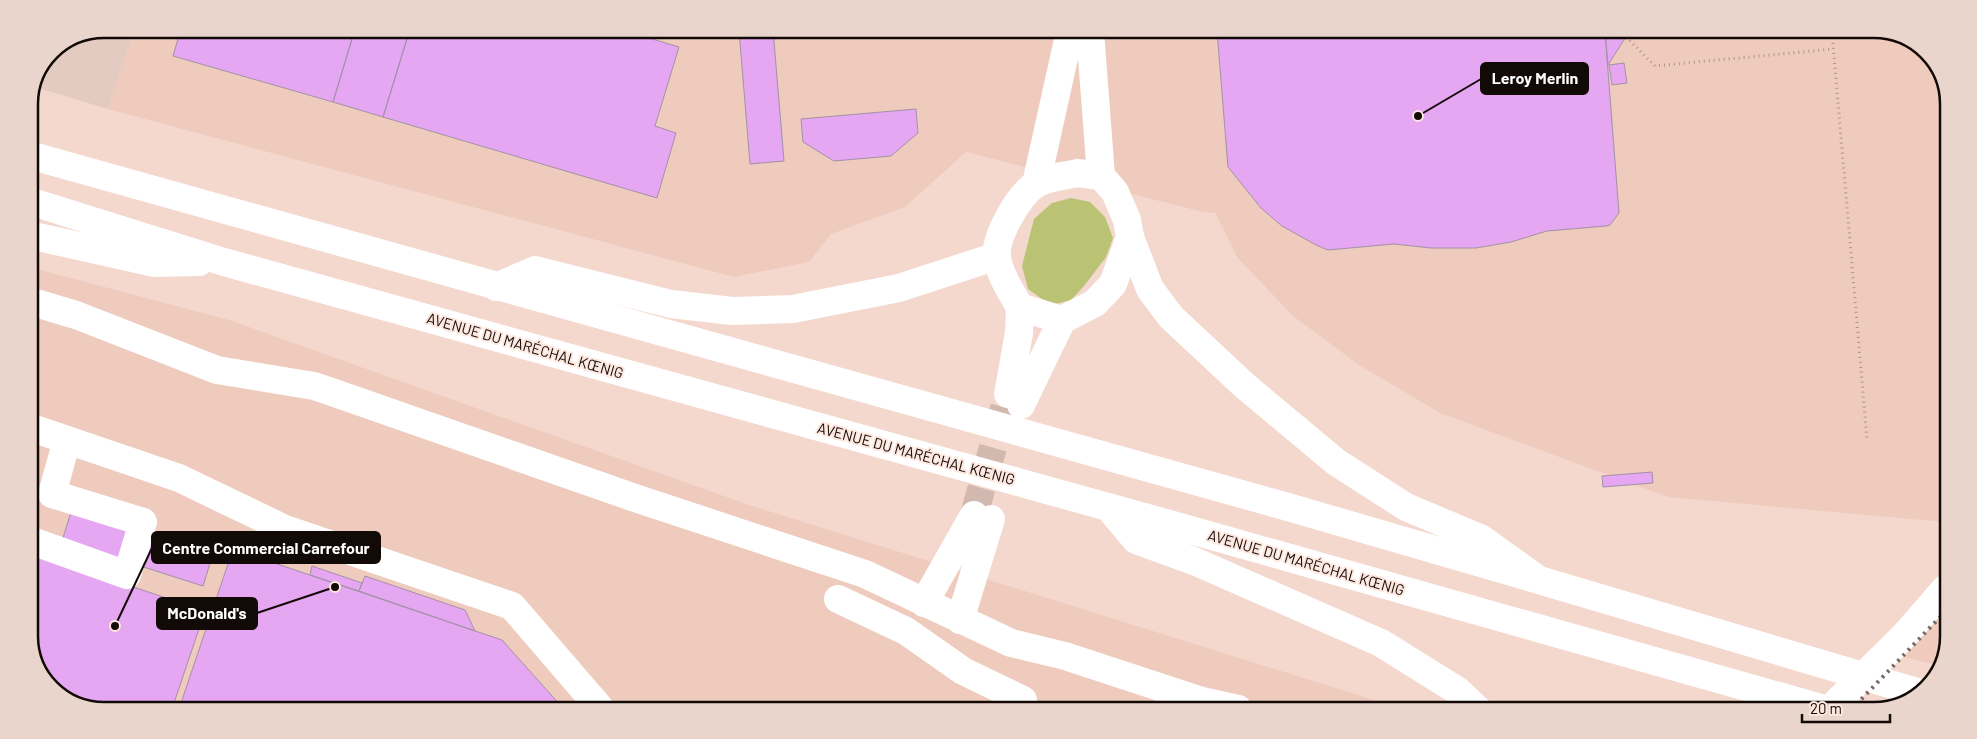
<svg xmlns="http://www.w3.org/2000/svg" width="1977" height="739" viewBox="0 0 1977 739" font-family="Barlow,sans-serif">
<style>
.built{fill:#eecbbd}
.industrial{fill:#e3cbc2}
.green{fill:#bac373}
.building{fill:#e5a6f2;stroke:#a292a5}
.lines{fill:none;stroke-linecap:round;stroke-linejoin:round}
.minor-tunnel{stroke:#d2b9b0;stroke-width:28;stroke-dasharray:28 14;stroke-linecap:butt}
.path{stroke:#ab958e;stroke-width:3;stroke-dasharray:1 4;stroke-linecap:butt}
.minor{stroke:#fff;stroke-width:28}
.major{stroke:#fff;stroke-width:28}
.rail{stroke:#796861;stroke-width:4;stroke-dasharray:2.5 5;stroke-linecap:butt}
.labels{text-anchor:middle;stroke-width:4;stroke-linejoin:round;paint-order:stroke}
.street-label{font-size:15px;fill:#120a07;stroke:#fde7de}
.rim{fill:none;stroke:#120a07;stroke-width:2.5}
.leader{fill:none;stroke:#120a07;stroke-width:2}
.callout-dot{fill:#120a07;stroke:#fde7de;stroke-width:2}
.callout{fill:#120a07;stroke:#120a07;stroke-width:2}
.callout-label{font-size:16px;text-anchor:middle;font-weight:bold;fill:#fff}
</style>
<rect width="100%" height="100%" fill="#f4d8ce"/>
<path class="built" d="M 135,29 L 1898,33 L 1933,58 L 1948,99 L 1945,522 L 1668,497 L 1440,413 L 1359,365 L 1293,316 L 1237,257 L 1215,213 L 1203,212 L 966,152 L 905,207 L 831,234 L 809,262 L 734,277 L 108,109 Z
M 29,267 L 229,320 L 749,505 L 1403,709 L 79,706 L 44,681 L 29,640 Z
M 1945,608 L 1944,660 L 1940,666 L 1901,656 Z"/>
<path class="industrial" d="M 104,29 L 135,29 L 108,109 L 35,87 L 51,51 Z"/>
<path class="green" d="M 1071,198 L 1090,202 L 1105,217 L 1113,238 L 1106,257 L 1084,286 L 1071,300 L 1055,304 L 1042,299 L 1028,289 L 1022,266 L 1034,219 L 1052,203 Z"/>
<path class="building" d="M 181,29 L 355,29 L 333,102 L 173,56 Z
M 355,29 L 410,29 L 383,117 L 333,102 Z
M 410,29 L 630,30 L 629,32 L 679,47 L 655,126 L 676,133 L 657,198 L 383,117 Z
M 630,30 L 647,30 L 645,37 L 629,32 Z
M 739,30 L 773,30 L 784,161 L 750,164 Z
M 1217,31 L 1605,32 L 1619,213 L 1610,225 L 1606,226 L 1547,231 L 1511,242 L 1476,248 L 1431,248 L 1394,244 L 1328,250 L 1316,245 L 1282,226 L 1261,208 L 1228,167 Z
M 1605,32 L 1629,32 L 1608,65 Z
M 1624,63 L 1627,83 L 1612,85 L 1609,65 Z
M 916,109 L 918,133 L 891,156 L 834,161 L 803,142 L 801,119 Z
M 1652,472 L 1653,483 L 1603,487 L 1602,476 Z
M 71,512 L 212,557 L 203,586 L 62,541 Z
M 233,549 L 502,640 L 562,707 L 180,706 Z
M 29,552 L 205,611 L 173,706 L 79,706 L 44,681 L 29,640 Z
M 312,566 L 362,583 L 359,591 L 310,575 Z
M 365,576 L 465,610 L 475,631 L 359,591 Z"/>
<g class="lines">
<path class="minor-tunnel" d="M 974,515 L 1008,394"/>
<path class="path" d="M 1832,33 L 1867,439
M 1626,37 L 1655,66 L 1833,49"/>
<path class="minor" d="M 1090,31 L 1101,176
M 1077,173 L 1101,176 L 1115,192 L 1127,220 L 1130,237 L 1113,284 L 1095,303 L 1062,320 L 1020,307 C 1011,292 1000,275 997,258 C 994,237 1019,195 1036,184 C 1047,177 1065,176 1077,173 Z
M 1036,184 L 1070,31
M 29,301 L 76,315 L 217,370 L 314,386 L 329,391 L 635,498 L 865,574 L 1011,643 L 1065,656 L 1202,701 L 1238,709
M 1008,394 L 1019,333 L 1020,307
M 1021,405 L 1062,320
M 29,427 L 179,478 L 285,529 L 512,606 L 599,707
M 29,540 L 127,575 L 143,522 L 52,494 L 67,440
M 838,599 L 906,631 L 963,671 L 1023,700
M 924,603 L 974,515
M 960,620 L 991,519
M 1829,710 L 1905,635 L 1945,589"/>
<path class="major" d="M 29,155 L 1288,507 L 1539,580
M 29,201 L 224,262 L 1173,525 L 1828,710
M 29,235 L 155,263 L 199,262
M 1130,237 L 1150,289 L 1171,317 L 1245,386 L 1336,462 L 1406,507 L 1482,539 L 1539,580 L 1920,693
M 496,287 L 535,270 L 671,304 L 732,311 L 793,309 L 899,288 L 997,256
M 1109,508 L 1136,540 L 1194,561 L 1381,643 L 1458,691 L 1477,709"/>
<path class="rail" d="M 1851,710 L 1944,613"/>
</g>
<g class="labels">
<g class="street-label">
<text transform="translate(525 346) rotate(16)" y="5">AVENUE DU MARÉCHAL KŒNIG</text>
<text transform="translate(916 454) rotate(15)" y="5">AVENUE DU MARÉCHAL KŒNIG</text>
<text transform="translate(1306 563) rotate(16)" y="5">AVENUE DU MARÉCHAL KŒNIG</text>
</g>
</g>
<path d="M0 0H1977V739H0ZM104 38H1874A66 66 0 0 1 1940 104V636A66 66 0 0 1 1874 702H104A66 66 0 0 1 38 636V104A66 66 0 0 1 104 38Z" fill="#ead5cd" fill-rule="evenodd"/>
<path class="rim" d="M104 38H1874A66 66 0 0 1 1940 104V636A66 66 0 0 1 1874 702H104A66 66 0 0 1 38 636V104A66 66 0 0 1 104 38Z"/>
<path class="leader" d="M1418 116L1481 79M115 626L152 548M335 587L257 613"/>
<g class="callout-dot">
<circle cx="1418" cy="116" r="5"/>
<circle cx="115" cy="626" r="5"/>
<circle cx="335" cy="587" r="5"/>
</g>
<g class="callout">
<rect x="1481" y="63" width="107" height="31" rx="5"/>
<rect x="152" y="532" width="228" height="31" rx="5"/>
<rect x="157" y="598" width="100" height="31" rx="5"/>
</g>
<g class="callout-label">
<text x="1535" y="84">Leroy Merlin</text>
<text x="266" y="554">Centre Commercial Carrefour</text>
<text x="207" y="619">McDonald's</text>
</g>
<path d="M1802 714v8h88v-8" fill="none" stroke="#120a07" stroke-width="2.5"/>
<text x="1810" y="714" font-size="15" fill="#120a07" stroke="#fde7de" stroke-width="4" paint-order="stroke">20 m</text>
</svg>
